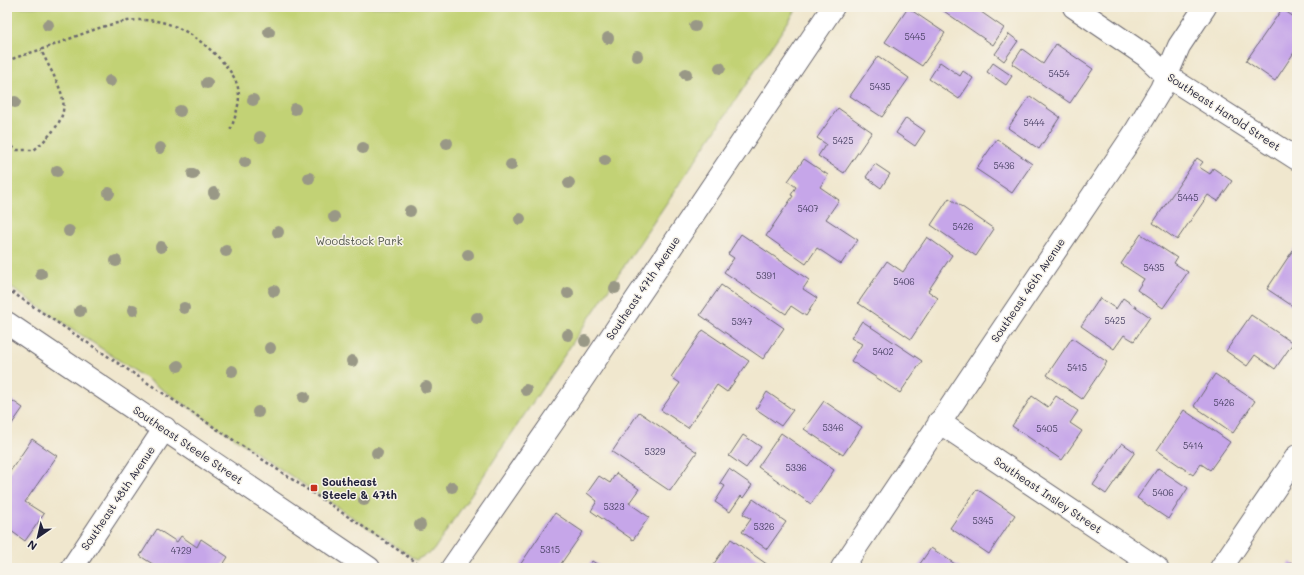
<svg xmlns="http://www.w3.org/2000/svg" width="1304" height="575" viewBox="0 0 1304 575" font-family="Mali,sans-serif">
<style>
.green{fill:#c2d274;stroke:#727a58}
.building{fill:#c6a6e9}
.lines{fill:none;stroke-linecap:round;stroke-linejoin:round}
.street-casing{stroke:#6a676e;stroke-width:24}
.secondary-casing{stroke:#6a676e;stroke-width:24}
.path{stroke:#6a676e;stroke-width:2.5;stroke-dasharray:3 3;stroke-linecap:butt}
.street{stroke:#fff;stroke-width:22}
.secondary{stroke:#fff;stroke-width:22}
.tree{fill:#999886}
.poi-dot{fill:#c8321e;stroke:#f7f3e8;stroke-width:1.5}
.labels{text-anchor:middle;stroke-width:3;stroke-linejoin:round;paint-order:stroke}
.number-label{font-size:9px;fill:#4b4366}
.street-label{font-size:11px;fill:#22223b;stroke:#f7f3e8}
.park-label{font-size:11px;fill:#52574c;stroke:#f7f3e8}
.poi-label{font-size:11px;font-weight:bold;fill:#22223b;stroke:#f7f3e8;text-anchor:start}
</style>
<rect width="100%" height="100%" fill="#f7f3e8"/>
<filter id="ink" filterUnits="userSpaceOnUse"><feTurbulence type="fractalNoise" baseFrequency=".025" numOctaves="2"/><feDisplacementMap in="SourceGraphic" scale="8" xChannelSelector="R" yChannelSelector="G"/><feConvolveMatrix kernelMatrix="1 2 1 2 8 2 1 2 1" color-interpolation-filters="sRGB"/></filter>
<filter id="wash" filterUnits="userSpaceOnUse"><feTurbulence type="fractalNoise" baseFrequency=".012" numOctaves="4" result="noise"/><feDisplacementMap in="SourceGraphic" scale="16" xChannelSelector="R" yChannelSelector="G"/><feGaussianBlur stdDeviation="0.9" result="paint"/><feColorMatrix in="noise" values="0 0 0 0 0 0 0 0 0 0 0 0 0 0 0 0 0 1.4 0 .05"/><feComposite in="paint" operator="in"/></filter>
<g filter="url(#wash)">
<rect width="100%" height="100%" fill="#f0e7ce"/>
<path class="green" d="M 7,7 L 798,7 L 433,551 L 416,560 L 7,285 Z"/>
<g id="blocks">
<path class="building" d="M 938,7 L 974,7 L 1004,28 L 993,45 Z
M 908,8 L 945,33 L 922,66 L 885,42 Z
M 1282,9 L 1297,19 L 1297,48 L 1275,81 L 1246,61 Z
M 1009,34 L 1018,41 L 1004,61 L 995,54 Z
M 1056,44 L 1093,69 L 1070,103 L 1012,64 L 1022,49 L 1043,64 Z
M 878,56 L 909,78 L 882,117 L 850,96 Z
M 940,62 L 960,76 L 963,71 L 973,78 L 959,99 L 929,79 Z
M 993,63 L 1012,76 L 1006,85 L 987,72 Z
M 1030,96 L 1060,117 L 1039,149 L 1008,128 Z
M 838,108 L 872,132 L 844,173 L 818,156 L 826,144 L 817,138 Z
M 906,118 L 925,131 L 915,146 L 896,133 Z
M 997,139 L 1032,164 L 1012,193 L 976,169 Z
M 1197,158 L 1203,162 L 1199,167 L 1210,174 L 1213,168 L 1232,181 L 1218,201 L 1208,195 L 1177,240 L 1153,223 Z
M 804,159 L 828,175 L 820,187 L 839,200 L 826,219 L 858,240 L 841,264 L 817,248 L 806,264 L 766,236 L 793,196 L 791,195 L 796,187 L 788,181 Z
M 875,164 L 890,174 L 881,188 L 866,177 Z
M 949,198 L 994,229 L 976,256 L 931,225 Z
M 741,234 L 809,280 L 803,289 L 817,298 L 806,316 L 791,306 L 786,314 L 724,272 L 734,258 L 728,254 Z
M 1141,234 L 1177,258 L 1174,263 L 1188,272 L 1163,308 L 1137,290 L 1144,279 L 1121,264 Z
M 927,237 L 952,255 L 928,291 L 938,298 L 911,339 L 858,303 L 887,261 L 903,272 Z
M 1297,244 L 1297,309 L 1267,289 Z
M 721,285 L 784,328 L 763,359 L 700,315 Z
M 1100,298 L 1116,309 L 1123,298 L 1150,317 L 1134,341 L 1124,335 L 1114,349 L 1081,326 Z
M 1251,315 L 1293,343 L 1275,369 L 1255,355 L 1247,366 L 1226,351 Z
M 862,321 L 922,361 L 900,393 L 851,361 L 862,344 L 851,338 Z
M 703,330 L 749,361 L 727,392 L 717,385 L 688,428 L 661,410 L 680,383 L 671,377 Z
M 1072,338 L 1107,362 L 1082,399 L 1047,375 Z
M 1215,374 L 1255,401 L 1233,433 L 1194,406 Z
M 767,392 L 793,410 L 781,426 L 756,409 Z
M 1032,396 L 1048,407 L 1056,396 L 1078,411 L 1070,423 L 1082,431 L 1062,460 L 1012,426 Z
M 7,397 L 23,408 L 7,431 Z
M 824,401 L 862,427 L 843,455 L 804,429 Z
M 1184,410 L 1230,442 L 1210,470 L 1201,464 L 1193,475 L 1157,450 Z
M 639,412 L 697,452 L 670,491 L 612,452 Z
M 781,433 L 834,470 L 811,504 L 758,467 Z
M 743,435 L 761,447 L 746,468 L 729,456 Z
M 32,439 L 57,456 L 25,502 L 44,514 L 25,541 L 7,528 L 7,476 Z
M 1122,443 L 1135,452 L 1106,494 L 1093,485 Z
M 1158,468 L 1188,488 L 1168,519 L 1137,498 Z
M 729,469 L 752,485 L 743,498 L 741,496 L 730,512 L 715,502 L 725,486 L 720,483 Z
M 616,473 L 639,489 L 629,503 L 649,517 L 633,540 L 591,511 L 597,501 L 587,493 L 599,476 L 610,483 Z
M 977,489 L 1015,515 L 989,554 L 950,528 Z
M 753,499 L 786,522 L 767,549 L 742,532 L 751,519 L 743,514 Z
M 555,513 L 583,532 L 558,568 L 518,568 Z
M 157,529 L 177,542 L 181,536 L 197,547 L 201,539 L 228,557 L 221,568 L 159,568 L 140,556 Z
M 731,539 L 768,565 L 766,568 L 711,568 Z
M 931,548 L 961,568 L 917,568 Z
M 592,561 L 603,568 L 587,568 Z
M 1290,562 L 1297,567 L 1297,568 L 1286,568 Z"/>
</g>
</g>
<g filter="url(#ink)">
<use href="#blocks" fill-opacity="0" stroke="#6a676e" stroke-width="1"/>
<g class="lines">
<g class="street-casing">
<path id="street" d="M 1074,7 L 1146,56 L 1167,76 L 1297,159
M 939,422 L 1157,568
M 72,568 L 165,428
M 452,568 L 565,405 L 833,7
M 842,568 L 1134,134 L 1161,89 L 1179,46 L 1205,7
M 1221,568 L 1297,456"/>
</g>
<g class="secondary-casing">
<path id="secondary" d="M 7,323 L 369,568"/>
</g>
<path class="path" d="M 7,61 C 24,54 42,50 59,43 C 122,18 163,2 218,57 C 244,84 243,97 230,131
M 7,143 L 17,150 L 34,150 C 80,110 64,98 41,50
M 7,289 L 422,566 L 423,568"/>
<use href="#street" class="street"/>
<use href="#secondary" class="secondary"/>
</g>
<g class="tree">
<circle cx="48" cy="25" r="6"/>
<circle cx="695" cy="26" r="6"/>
<circle cx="269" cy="32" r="6"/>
<circle cx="608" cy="38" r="6"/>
<circle cx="637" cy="56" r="6"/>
<circle cx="720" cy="68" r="6"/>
<circle cx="686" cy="74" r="6"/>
<circle cx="110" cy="81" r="6"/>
<circle cx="207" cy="83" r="6"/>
<circle cx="253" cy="100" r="6"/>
<circle cx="15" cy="102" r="6"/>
<circle cx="295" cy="109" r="6"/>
<circle cx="180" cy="111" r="6"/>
<circle cx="260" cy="137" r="6"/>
<circle cx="447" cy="143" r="6"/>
<circle cx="160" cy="148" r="6"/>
<circle cx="363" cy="148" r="6"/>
<circle cx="605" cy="160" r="6"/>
<circle cx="245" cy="162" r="6"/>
<circle cx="511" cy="165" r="6"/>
<circle cx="57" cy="171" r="6"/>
<circle cx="193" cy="174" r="6"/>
<circle cx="309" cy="178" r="6"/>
<circle cx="569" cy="183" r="6"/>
<circle cx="109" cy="193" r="6"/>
<circle cx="214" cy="193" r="6"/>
<circle cx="410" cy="211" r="6"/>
<circle cx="334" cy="217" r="6"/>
<circle cx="520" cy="219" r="6"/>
<circle cx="69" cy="231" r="6"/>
<circle cx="278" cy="232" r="6"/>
<circle cx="161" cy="247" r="6"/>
<circle cx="226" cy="251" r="6"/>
<circle cx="468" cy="255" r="6"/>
<circle cx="116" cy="261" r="6"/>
<circle cx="41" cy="274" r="6"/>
<circle cx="615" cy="288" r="6"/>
<circle cx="274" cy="291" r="6"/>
<circle cx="568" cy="293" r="6"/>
<circle cx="184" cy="308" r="6"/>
<circle cx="133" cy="310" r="6"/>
<circle cx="80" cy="311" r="6"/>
<circle cx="477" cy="318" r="6"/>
<circle cx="568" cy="335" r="6"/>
<circle cx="585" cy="341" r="6"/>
<circle cx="270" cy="348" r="6"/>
<circle cx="352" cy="361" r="6"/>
<circle cx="178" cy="366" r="6"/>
<circle cx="232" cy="371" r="6"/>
<circle cx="426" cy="387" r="6"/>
<circle cx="526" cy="390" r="6"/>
<circle cx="304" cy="397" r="6"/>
<circle cx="258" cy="412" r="6"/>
<circle cx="377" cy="453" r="6"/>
<circle cx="452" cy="487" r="6"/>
<circle cx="364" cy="500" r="6"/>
<circle cx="420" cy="525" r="6"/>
</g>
</g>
<rect class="poi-dot" x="310" y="484" width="8" height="8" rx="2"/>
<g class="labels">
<g class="number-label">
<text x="915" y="40">5445</text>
<text x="1059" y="77">5454</text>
<text x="880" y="90">5435</text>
<text x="1034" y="126">5444</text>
<text x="843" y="144">5425</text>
<text x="1004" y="169">5436</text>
<text x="1188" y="201">5445</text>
<text x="808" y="212">5407</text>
<text x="963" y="230">5426</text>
<text x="1154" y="271">5435</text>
<text x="766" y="279">5391</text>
<text x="904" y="285">5406</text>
<text x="1115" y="324">5425</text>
<text x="742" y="325">5347</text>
<text x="883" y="355">5402</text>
<text x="1077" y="371">5415</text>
<text x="1224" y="406">5426</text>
<text x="833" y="431">5346</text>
<text x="1047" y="432">5405</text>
<text x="1193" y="449">5414</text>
<text x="655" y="455">5329</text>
<text x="796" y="471">5336</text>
<text x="1163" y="496">5406</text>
<text x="614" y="510">5323</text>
<text x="983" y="524">5345</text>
<text x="764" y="530">5326</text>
<text x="550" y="553">5315</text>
<text x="181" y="554">4729</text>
</g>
<g class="street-label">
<text transform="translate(1224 112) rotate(33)" y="4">Southeast Harold Street</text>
<text transform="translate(643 288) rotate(-56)" y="4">Southeast 47th Avenue</text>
<text transform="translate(1028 290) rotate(-56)" y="4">Southeast 46th Avenue</text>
<text transform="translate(188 445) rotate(34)" y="4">Southeast Steele Street</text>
<text transform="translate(1048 495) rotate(34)" y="4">Southeast Insley Street</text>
<text transform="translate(118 498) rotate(-56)" y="4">Southeast 48th Avenue</text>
</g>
<g class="park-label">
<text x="359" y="245">Woodstock Park</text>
</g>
<g class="poi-label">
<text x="322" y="486">Southeast<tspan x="322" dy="13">Steele &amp; 47th</tspan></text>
</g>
</g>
<rect width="1304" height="575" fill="none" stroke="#f7f3e8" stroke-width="24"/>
<g transform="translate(38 537) rotate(214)" stroke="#f7f3e8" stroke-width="3" paint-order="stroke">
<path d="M0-3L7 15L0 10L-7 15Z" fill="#22223b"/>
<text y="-6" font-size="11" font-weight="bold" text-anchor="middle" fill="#22223b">N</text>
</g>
</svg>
